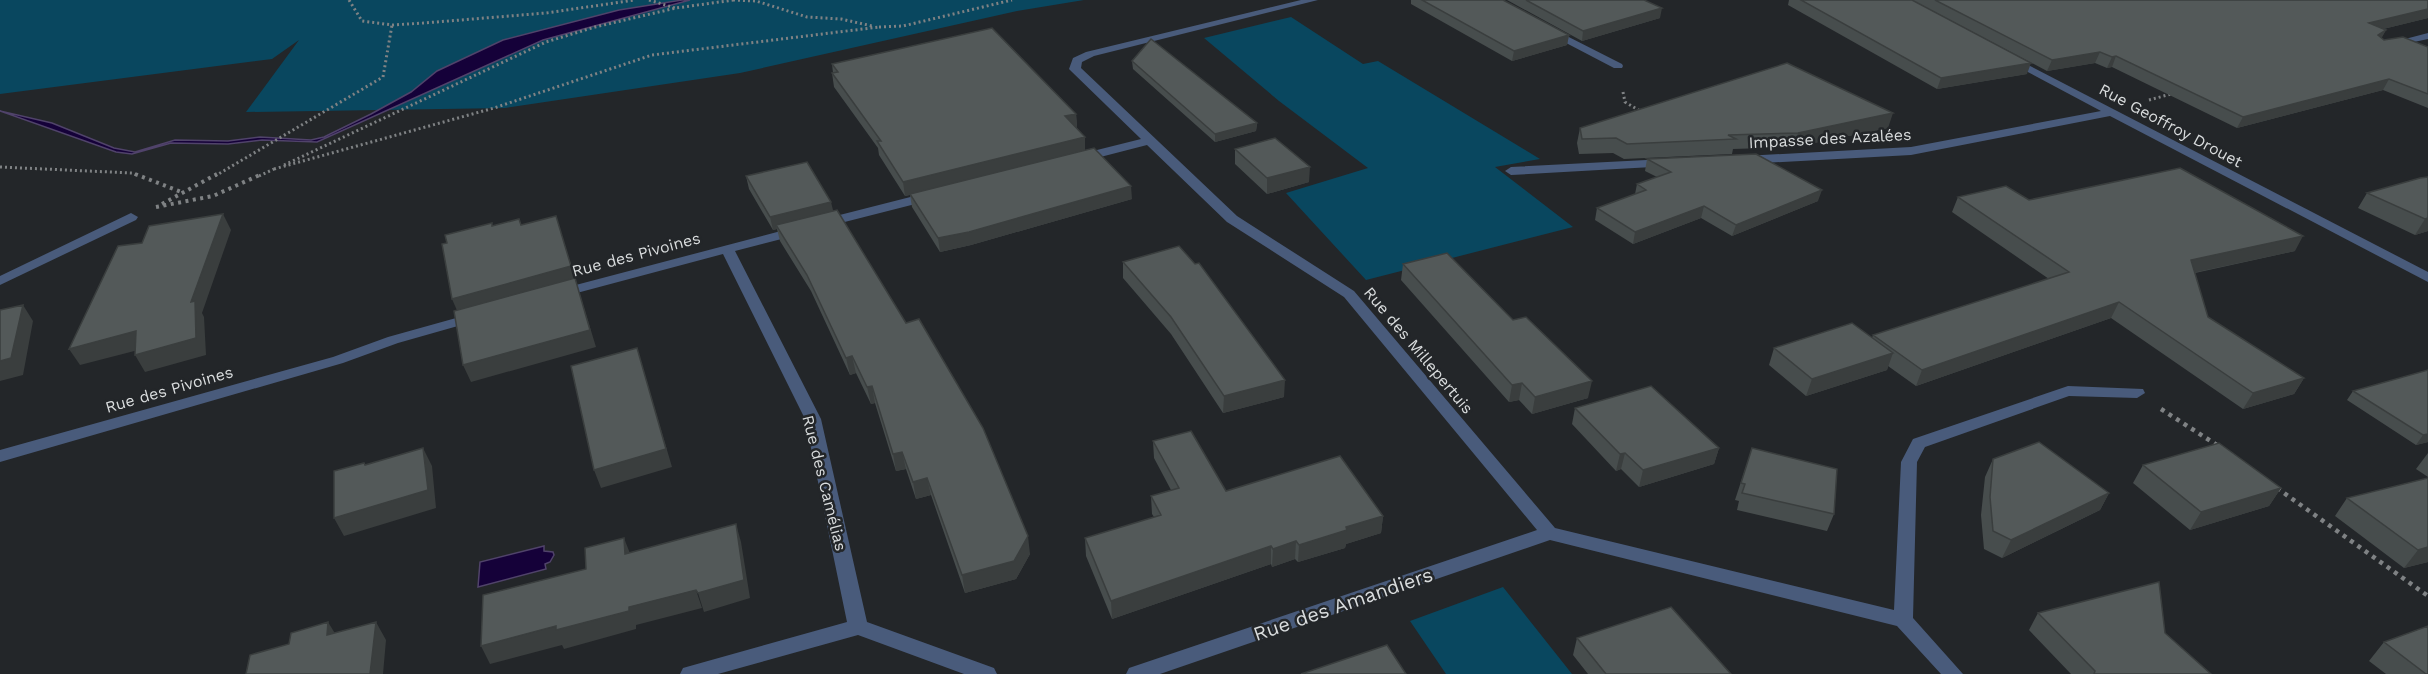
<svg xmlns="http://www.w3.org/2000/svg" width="2428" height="674" viewBox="0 0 2428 674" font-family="'Work Sans',sans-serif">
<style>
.green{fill:#09475f}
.water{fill:#150139;stroke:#50436a;stroke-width:1.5}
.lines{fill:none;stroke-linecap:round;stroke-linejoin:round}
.path-far2{stroke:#7f8284;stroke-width:3;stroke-dasharray:2 3;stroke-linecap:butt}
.path-far1{stroke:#7f8284;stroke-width:4;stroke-dasharray:3 4.5;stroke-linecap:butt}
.path{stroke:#7f8284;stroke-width:4.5;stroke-dasharray:4 5;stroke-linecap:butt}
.minor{fill:#495b7b;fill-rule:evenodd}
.wall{fill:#474d4d}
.shaded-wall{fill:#3a3e3e}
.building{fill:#535959;stroke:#3a3e3e;stroke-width:1.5}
.labels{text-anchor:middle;stroke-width:5;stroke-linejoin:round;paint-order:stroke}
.street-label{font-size:16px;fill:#d9dcdd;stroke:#232629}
.near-street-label{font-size:20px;fill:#d9dcdd;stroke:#232629}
</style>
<rect width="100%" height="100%" fill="#232629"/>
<path class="green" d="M 0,0 L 1084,0 L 1017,11 L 740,73 L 505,108 L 246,112 L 299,40 L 272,59 L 0,94 Z
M 1291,17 L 1363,64 L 1378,61 L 1540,159 L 1495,167 L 1573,227 L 1366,280 L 1286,193 L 1368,168 L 1279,101 L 1204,38 Z
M 1503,587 L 1572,674 L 1446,674 L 1410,621 Z"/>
<path class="water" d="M 682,0 L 690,0 L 543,40 L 317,142 L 262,140 L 228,144 L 171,143 L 132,154 L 116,152 L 0,111 L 52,123 L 114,148 L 135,152 L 175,140 L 228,141 L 260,137 L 311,140 L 324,137 L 371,114 L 411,92 L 437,71 L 503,40 L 619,10 Z
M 544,546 L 544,551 L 553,552 L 554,555 L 550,562 L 545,564 L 546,569 L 478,587 L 480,562 Z"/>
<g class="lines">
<path class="path-far2" d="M 349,0 L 362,21 L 392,25 L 424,23 L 546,13 L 635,0
M 649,0 L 675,8
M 733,0 L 756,1 L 807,17 L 841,19 L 872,26
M 879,27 L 903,26 L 1012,0
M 1623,92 L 1625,102 L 1640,111
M 2149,100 L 2171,94
M 284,165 L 546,42 L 595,27 L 676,8 L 734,0
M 0,167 L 132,173 L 139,176
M 274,169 L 494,108 L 652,55 L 879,27
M 215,176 L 383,77 L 392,25
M 259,176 L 274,169"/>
<path class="path-far1" d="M 135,174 L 184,193
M 162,204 L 217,174
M 156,207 L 213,196 L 262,174"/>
<path class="path" d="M 2161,409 L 2220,447
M 2277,488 L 2428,596"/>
<path class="minor" d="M 1301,0 L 1318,0 L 1094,56 L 1082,62 L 1081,68 L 1237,216 L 1354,291 L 1555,528 L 1894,610 L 1901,462 L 1913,439 L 2068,386 L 2143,389 L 2145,393 L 2137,398 L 2069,396 L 1925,447 L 1917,462 L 1913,618 L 1963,674 L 1941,674 L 1897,626 L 1550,540 L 1160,674 L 1126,674 L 1129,668 L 1537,530 L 1344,297 L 1227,222 L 1147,145 L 1081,162 L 1075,158 L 1077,155 L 1141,139 L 1071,71 L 1069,69 L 1073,58 L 1086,52 Z
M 1551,28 L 1622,64 L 1623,66 L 1622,68 L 1614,68 L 1547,33 L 1547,29 Z
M 2428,33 L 2428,39 L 2391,47 L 2386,44 Z
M 2011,56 L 2428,272 L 2428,282 L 2110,116 L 1911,155 L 1744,164 L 1738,160 L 1744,156 L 1911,147 L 2101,111 L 2007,61 L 2007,57 Z
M 1666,159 L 1672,163 L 1670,166 L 1511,175 L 1505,171 L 1511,167 Z
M 930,192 L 935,193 L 936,196 L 935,199 L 825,227 L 818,223 L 820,220 Z
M 131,213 L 138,217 L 136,220 L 0,285 L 0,276 Z
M 796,227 L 801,228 L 803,231 L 801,234 L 735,251 L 821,419 L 867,622 L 994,668 L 997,674 L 964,674 L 858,635 L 718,674 L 680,674 L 683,668 L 690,666 L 847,622 L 805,419 L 723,254 L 558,298 L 551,294 L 553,291 Z
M 474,313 L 481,317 L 479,320 L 398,343 L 343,363 L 0,462 L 0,450 L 333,357 L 388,337 Z"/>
</g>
<path class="wall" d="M 1411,0 L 1503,0 L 1569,35 L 1567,45 L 1512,61 L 1411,4 Z
M 1507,0 L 1644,0 L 1660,18 L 1582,41 Z
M 1789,0 L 1912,0 L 2027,74 L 1937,89 L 1788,5 Z
M 1912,0 L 2428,0 L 2428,18 L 2383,29 L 2386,30 L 2381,38 L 2384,40 L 2428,47 L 2428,108 L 2383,90 L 2237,128 L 2112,67 L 2107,68 L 2095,63 L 2047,71 Z
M 1132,61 L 1257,123 L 1256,131 L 1215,142 L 1133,69 Z
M 832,64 L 1076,114 L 1077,127 L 1076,128 L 1085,150 L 1132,199 L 971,245 L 940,252 L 912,207 L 910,195 L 905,196 L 879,155 L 878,148 L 834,87 L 832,73 L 833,73 Z
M 1580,128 L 1888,128 L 1794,147 L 1733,149 L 1732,154 L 1624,159 L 1613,153 L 1579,154 L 1577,143 Z
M 1235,149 L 1309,182 L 1267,194 L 1235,164 Z
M 1647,159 L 1818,201 L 1732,236 L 1701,218 L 1633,244 L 1595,220 L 1597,208 L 1635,194 L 1637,184 L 1657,177 L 1645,171 Z
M 746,176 L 833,211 L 1030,554 L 1016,579 L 965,593 L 931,495 L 916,499 L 906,469 L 896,471 L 875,403 L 871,404 L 856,373 L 850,375 L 811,291 L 780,241 L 777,229 L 773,230 L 749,189 Z
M 2428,177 L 2428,231 L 2415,235 L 2358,208 L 2367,193 Z
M 1958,197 L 2029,200 L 2295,251 L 2195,273 L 2208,317 L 2304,378 L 2294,394 L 2243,409 L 2111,318 L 1916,386 L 1888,366 L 1887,370 L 1806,396 L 1769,365 L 1774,348 L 1872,338 L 1873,335 L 2049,279 L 1952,212 Z
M 1123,262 L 1195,264 L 1284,397 L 1223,413 L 1171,334 L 1123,278 Z
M 1403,264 L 1588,398 L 1532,414 L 1519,400 L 1509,402 L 1401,280 Z
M 2428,370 L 2428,442 L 2416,445 L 2347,400 L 2353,391 Z
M 1575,408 L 1719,448 L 1714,464 L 1639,487 L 1621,469 L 1616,471 L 1572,424 Z
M 1153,441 L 1226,491 L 1383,516 L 1381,533 L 1346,544 L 1345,548 L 1298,562 L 1295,559 L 1272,567 L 1271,564 L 1112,619 L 1086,556 L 1085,538 L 1154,517 L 1152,514 L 1151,496 L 1171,490 L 1154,458 Z
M 1752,448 L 1834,514 L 1827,531 L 1737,510 L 1739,501 L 1735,500 Z
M 2428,453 L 2428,477 L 2416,469 Z
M 1993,459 L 2109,493 L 2100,510 L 2002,558 L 1984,549 L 1981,515 L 1985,477 Z
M 2143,465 L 2281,488 L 2269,506 L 2190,530 L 2133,483 Z
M 2428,478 L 2428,562 L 2404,568 L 2335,516 L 2347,498 Z
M 2038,613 L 2165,633 L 2211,674 L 2071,674 L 2029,630 Z
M 1577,638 L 1731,674 L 1588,674 L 1573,655 Z
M 2384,642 L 2428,674 L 2386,674 L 2369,661 Z"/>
<path class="shaded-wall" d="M 1662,8 L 1660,18 L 1582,41 L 1583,31 Z
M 2428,9 L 2428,18 L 2363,34 L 2369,23 Z
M 2386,30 L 2380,41 L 2378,35 Z
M 1569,35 L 1567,45 L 1512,61 L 1514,51 Z
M 2100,52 L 2095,63 L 2047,71 L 2052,60 Z
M 2116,56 L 2112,67 L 2107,68 L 2112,57 Z
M 2031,63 L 2027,74 L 1937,89 L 1941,78 Z
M 2389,79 L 2383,90 L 2237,128 L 2243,117 Z
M 1893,113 L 1888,128 L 1794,147 L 1798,133 Z
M 1076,114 L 1077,127 L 1066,130 L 1065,116 Z
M 1257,123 L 1256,131 L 1215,142 L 1215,134 Z
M 1085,137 L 1085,151 L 905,196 L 903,182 Z
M 1310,167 L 1309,182 L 1267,194 L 1267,178 Z
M 1131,186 L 1132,199 L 971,245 L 940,252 L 938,238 Z
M 1822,190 L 1818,201 L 1732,236 L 1736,225 Z
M 831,202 L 834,214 L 776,225 L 777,229 L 773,230 L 770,217 Z
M 1704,206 L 1701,218 L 1633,244 L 1635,232 Z
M 223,214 L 231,230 L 202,313 L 204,317 L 206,355 L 145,372 L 135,355 L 191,302 Z
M 556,216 L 596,347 L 471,382 L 463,365 L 459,315 L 452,299 Z
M 2428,218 L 2428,231 L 2415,235 L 2425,219 Z
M 2303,236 L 2295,251 L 2183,275 L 2191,260 Z
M 2119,302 L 2111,318 L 1916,386 L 1922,370 Z
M 23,305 L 33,321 L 23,375 L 0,381 L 0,361 Z
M 136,331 L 146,348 L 80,365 L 69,349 Z
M 637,348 L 672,467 L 601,488 L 594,470 Z
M 1893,353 L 1887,370 L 1806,396 L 1812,379 Z
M 852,356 L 856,373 L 850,375 L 846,358 Z
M 2304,378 L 2294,394 L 2243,409 L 2253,393 Z
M 1285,380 L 1284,397 L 1223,413 L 1224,396 Z
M 1592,381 L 1588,398 L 1532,414 L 1535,397 Z
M 1522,383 L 1519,400 L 1509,402 L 1512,385 Z
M 872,386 L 875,403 L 871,404 L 867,387 Z
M 2428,434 L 2428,442 L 2416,445 L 2423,435 Z
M 423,448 L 432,466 L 436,508 L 344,536 L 334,518 Z
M 1719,448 L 1714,464 L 1639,487 L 1643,470 Z
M 902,452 L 906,469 L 896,471 L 893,454 Z
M 1625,453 L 1621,469 L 1616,471 L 1620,454 Z
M 927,478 L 931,495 L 916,499 L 913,482 Z
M 2281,488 L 2269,506 L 2190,530 L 2201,512 Z
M 2109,493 L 2100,510 L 2002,558 L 2011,540 Z
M 1383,516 L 1381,533 L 1346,544 L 1345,548 L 1298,562 L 1299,545 L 1346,527 Z
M 736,524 L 741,542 L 750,598 L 704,612 L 698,593 Z
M 1028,536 L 1030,554 L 1016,579 L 965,593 L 962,575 Z
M 624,538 L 631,556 L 625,554 Z
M 1296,541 L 1295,559 L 1272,567 L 1273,549 Z
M 1271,546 L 1271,564 L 1112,619 L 1111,601 Z
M 2428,547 L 2428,562 L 2404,568 L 2418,550 Z
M 696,590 L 702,608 L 636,625 L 636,629 L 564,649 L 562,645 L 490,664 L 481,646 L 629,607 Z
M 328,622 L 339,640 L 327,635 Z
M 376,622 L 386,640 L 383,674 L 370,674 Z"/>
<path class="building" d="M 1422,0 L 1503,0 L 1569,35 L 1514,51 Z
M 1526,0 L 1644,0 L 1662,8 L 1583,31 Z
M 1801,0 L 1912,0 L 2031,63 L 1941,78 Z
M 1935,0 L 2428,0 L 2428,9 L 2369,23 L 2386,30 L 2378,35 L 2384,40 L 2403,37 L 2428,47 L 2428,94 L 2389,79 L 2243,117 L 2116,56 L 2112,57 L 2100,52 L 2052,60 Z
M 992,28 L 1076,114 L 1065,116 L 1085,137 L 903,182 L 877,141 L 881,141 L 832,73 L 838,72 L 832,64 Z
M 1151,39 L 1257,123 L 1215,134 L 1132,61 Z
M 1787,63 L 1893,113 L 1798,133 L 1728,135 L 1736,139 L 1627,144 L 1616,138 L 1582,139 L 1580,128 Z
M 1275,138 L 1310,167 L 1267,178 L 1235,149 Z
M 1094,148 L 1131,186 L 969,232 L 938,238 L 910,194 Z
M 1756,154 L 1822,190 L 1736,225 L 1704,206 L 1635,232 L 1597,208 L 1646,190 L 1637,184 L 1671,172 L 1647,159 Z
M 807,162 L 831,202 L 770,217 L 746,176 Z
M 2180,168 L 2303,236 L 2191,260 L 2208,317 L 2304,378 L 2253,393 L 2119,302 L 1922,370 L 1873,335 L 2069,272 L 1958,197 L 2006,186 L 2029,200 Z
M 2428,177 L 2428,218 L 2425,219 L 2367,193 L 2420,178 Z
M 837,210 L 906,323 L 919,319 L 983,428 L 1028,536 L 1014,561 L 962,575 L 927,478 L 913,482 L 902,452 L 893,454 L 872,386 L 867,387 L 852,356 L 846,358 L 807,275 L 776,225 Z
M 223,214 L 191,302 L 195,301 L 196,338 L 135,355 L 136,331 L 69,349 L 118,246 L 142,243 L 149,226 Z
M 556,216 L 571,266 L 452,299 L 442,244 L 447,243 L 445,235 L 492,223 L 492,226 L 519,219 L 521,225 Z
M 1179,246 L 1195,264 L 1199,263 L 1285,380 L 1224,396 L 1171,317 L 1123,262 Z
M 1447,253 L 1513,320 L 1526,317 L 1592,381 L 1535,397 L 1522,383 L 1512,385 L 1403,264 Z
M 575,278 L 590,330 L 463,365 L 454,311 Z
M 23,305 L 11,358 L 0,361 L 0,310 Z
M 1852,323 L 1893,353 L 1812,379 L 1774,348 Z
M 637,348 L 666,449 L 594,470 L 571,366 Z
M 2428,370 L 2428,434 L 2423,435 L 2353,391 Z
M 1651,386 L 1719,448 L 1643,470 L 1625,453 L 1620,454 L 1575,408 Z
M 1191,431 L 1226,491 L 1340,456 L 1383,516 L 1346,527 L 1347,530 L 1299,545 L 1296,541 L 1273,549 L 1271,546 L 1111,601 L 1085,538 L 1161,515 L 1151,496 L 1179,488 L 1153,441 Z
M 2039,442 L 2109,493 L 2011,540 L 1993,531 L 1990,497 L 1993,459 Z
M 2219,443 L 2281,488 L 2201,512 L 2143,465 Z
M 423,448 L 428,490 L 334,518 L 334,471 L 364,463 L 365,465 Z
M 1752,448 L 1837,469 L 1834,514 L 1742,493 L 1745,484 L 1741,483 Z
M 2428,478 L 2428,547 L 2418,550 L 2347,498 Z
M 736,524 L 744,580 L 698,593 L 696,590 L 629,607 L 629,611 L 556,630 L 556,626 L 481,646 L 483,595 L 586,569 L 585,548 L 624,538 L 625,554 Z
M 2159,582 L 2165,633 L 2211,674 L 2094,674 L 2095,671 L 2038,613 Z
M 1671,607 L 1731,674 L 1606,674 L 1577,638 Z
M 328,622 L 327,635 L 376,622 L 370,674 L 246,674 L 250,655 L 289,644 L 291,633 Z
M 2428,626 L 2428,674 L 2426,674 L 2384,642 Z
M 1387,645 L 1406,674 L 1301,674 Z"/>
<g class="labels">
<g class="street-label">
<text transform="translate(2171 125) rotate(28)" y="6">Rue Geoffroy Drouet</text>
<text transform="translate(1830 138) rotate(-3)" y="6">Impasse des Azalées</text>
<text transform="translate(636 254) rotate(-15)" y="6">Rue des Pivoines</text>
<text transform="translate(1419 350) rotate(50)" y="6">Rue des Millepertuis</text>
<text transform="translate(169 389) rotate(-16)" y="6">Rue des Pivoines</text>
<text transform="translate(825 483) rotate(76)" y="6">Rue des Camélias</text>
</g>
<g class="near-street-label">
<text transform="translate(1343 604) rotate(-19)" y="7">Rue des Amandiers</text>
</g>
</g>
</svg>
